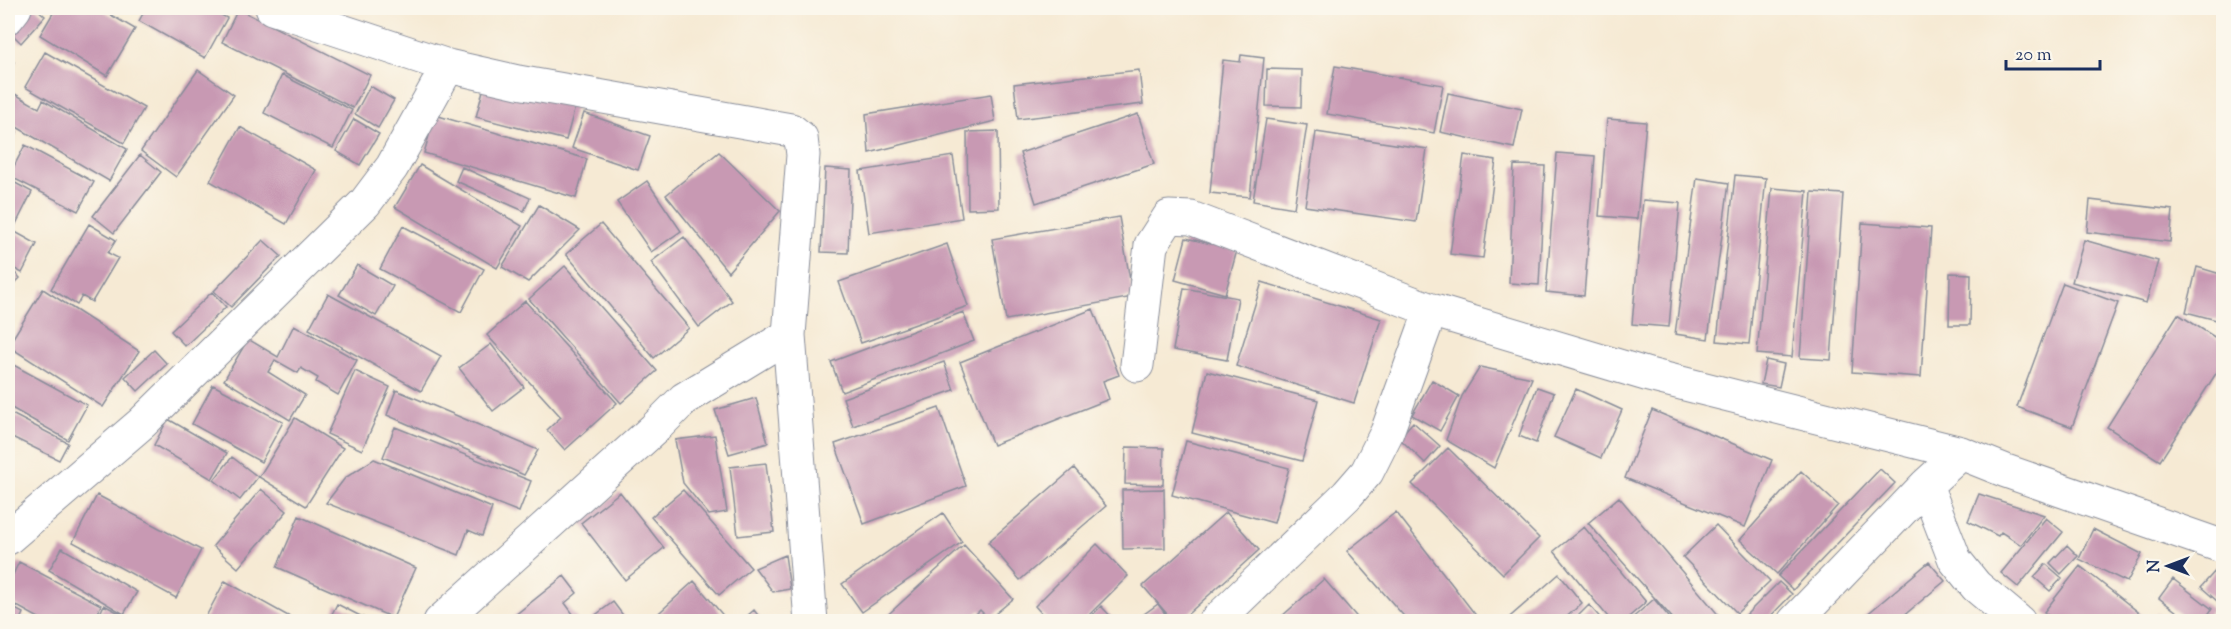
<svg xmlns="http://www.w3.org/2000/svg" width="2231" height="629" viewBox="0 0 2231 629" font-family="'Sorts Mill Goudy',serif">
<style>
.building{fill:#c899b3}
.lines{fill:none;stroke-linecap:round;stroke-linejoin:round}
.street-casing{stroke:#888c99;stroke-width:35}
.street{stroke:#fff;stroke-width:33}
</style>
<rect width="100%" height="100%" fill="#fbf7ec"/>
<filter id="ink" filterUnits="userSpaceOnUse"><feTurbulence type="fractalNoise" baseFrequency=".0167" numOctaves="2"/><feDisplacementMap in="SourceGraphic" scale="12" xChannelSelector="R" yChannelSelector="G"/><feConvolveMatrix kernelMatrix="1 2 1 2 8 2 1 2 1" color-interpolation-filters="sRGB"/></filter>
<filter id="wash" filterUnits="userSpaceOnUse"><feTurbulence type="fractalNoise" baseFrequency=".008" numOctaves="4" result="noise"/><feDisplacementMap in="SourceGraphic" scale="24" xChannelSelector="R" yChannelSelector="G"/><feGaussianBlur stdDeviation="1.35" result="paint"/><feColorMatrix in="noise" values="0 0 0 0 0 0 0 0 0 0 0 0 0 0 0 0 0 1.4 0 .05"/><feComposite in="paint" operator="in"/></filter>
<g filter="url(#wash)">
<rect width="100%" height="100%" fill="#f6ead4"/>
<g id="blocks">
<path class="building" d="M 32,8 L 36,8 L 45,16 L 21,43 L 10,32 Z
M 56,8 L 99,8 L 135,29 L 107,76 L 40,35 Z
M 146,8 L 208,8 L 227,18 L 205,58 L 139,21 Z
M 238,9 L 370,75 L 353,108 L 222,42 Z
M 45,52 L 144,108 L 124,143 L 25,87 Z
M 1241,55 L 1264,58 L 1250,197 L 1210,193 L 1223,60 L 1240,62 Z
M 8,58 L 14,62 L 8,75 Z
M 1335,66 L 1443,85 L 1434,133 L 1327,114 Z
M 1267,69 L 1302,70 L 1301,107 L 1266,106 Z
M 198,70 L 234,95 L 176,177 L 141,151 Z
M 1139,70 L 1143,104 L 1018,119 L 1014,84 Z
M 282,75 L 352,110 L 333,148 L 264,113 Z
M 485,83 L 575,107 L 566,140 L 476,117 Z
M 370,86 L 394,100 L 378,128 L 355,114 Z
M 8,90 L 39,108 L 43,100 L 127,149 L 109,181 L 8,122 Z
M 1448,93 L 1522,109 L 1514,148 L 1440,132 Z
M 991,94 L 995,121 L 869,153 L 866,114 Z
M 584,113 L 650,136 L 638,170 L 572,148 Z
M 1138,114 L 1154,164 L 1036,203 L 1020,153 Z
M 435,115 L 587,159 L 576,198 L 424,153 Z
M 354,119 L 379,134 L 360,165 L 336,151 Z
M 1266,119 L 1307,125 L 1294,208 L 1253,201 Z
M 1607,119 L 1646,122 L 1637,219 L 1599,216 Z
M 8,127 L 17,132 L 8,148 Z
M 240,127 L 316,170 L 286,224 L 210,181 Z
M 998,131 L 999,208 L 968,209 L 967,132 Z
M 1316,132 L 1427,149 L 1416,222 L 1305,206 Z
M 25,145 L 94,182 L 78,211 L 9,176 Z
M 719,152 L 780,211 L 728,272 L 666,195 Z
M 1557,153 L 1595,156 L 1584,296 L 1546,292 Z
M 140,155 L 161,172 L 114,233 L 93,216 Z
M 1464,155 L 1496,160 L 1483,258 L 1450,254 Z
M 953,156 L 962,218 L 869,233 L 860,171 Z
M 420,165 L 522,226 L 497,268 L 395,207 Z
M 1514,165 L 1545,166 L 1539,285 L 1509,283 Z
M 462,167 L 530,198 L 524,211 L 456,181 Z
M 825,168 L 851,170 L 848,253 L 821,252 Z
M 1735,175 L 1766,178 L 1749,344 L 1717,341 Z
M 1697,178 L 1729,183 L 1708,339 L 1675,334 Z
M 8,179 L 32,192 L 14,228 L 8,224 Z
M 647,181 L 681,231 L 651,252 L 617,202 Z
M 1772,188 L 1807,191 L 1792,357 L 1757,354 Z
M 1812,192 L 1843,194 L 1831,360 L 1800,358 Z
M 1643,200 L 1680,203 L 1669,327 L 1632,324 Z
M 2090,200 L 2173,210 L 2170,242 L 2087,232 Z
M 539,205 L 580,230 L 528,282 L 502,267 Z
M 1119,217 L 1133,297 L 1006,320 L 992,239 Z
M 1862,223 L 1931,228 L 1921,377 L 1852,372 Z
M 89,224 L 116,240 L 108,253 L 118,258 L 92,302 L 82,296 L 77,305 L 51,289 Z
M 601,224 L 689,328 L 654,358 L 566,254 Z
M 403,226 L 484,269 L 461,312 L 380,269 Z
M 8,228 L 37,244 L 22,273 L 8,265 Z
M 684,237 L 732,301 L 699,327 L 651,262 Z
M 1186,238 L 1237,250 L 1225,294 L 1175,280 Z
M 263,240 L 281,256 L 231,307 L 214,291 Z
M 2084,240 L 2158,261 L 2146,303 L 2072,282 Z
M 947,244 L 968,306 L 861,343 L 839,282 Z
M 357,265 L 393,286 L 376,316 L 339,295 Z
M 565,266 L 657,371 L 621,403 L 529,299 Z
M 2197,267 L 2224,275 L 2224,322 L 2186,312 Z
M 10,268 L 20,278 L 8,290 L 8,270 Z
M 1950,273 L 1971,274 L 1970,325 L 1949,325 Z
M 1262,282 L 1381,319 L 1354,403 L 1236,366 Z
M 2063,283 L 2118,303 L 2072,427 L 2017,407 Z
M 1184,288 L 1238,298 L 1227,360 L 1173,350 Z
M 43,289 L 139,351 L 103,407 L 8,346 Z
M 212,292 L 226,307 L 185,346 L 171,331 Z
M 328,294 L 441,356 L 421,391 L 309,329 Z
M 525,301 L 617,403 L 565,450 L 547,430 L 561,417 L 487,335 Z
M 1093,309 L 1119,375 L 1103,381 L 1109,399 L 993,445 L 960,362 Z
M 963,312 L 974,341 L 842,392 L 831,362 Z
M 2178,314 L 2224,343 L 2224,361 L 2160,461 L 2107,427 Z
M 294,325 L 357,360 L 338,395 L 316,382 L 318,378 L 301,368 L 298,373 L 275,360 L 268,372 L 305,395 L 290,420 L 224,380 L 248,339 L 278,357 Z
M 491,344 L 524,387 L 493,411 L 459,368 Z
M 154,350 L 167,364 L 138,391 L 125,377 Z
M 1766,360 L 1784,364 L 1779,387 L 1761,384 Z
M 8,362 L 87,405 L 68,440 L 8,406 Z
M 944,362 L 954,390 L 853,426 L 843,398 Z
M 1480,367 L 1532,378 L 1494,468 L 1446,440 L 1462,396 Z
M 355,371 L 390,387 L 362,450 L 327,434 Z
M 1207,371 L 1318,400 L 1302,461 L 1192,433 Z
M 1432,380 L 1459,396 L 1440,431 L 1412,415 Z
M 213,385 L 283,422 L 261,462 L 192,424 Z
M 1537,387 L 1554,393 L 1536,443 L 1519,436 Z
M 1576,389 L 1622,410 L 1601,458 L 1554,437 Z
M 396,390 L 538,450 L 524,475 L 387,415 Z
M 756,398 L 768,443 L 729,454 L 715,410 Z
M 939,408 L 966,486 L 864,524 L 835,444 Z
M 1652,410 L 1772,460 L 1745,527 L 1625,478 Z
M 8,412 L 68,443 L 59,460 L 8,435 Z
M 295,418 L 343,448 L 306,506 L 259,477 Z
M 168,419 L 227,453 L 212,479 L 154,445 Z
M 1413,422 L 1440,446 L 1425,463 L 1399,438 Z
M 395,427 L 531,481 L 519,512 L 383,457 Z
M 715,435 L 727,512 L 709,515 L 683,483 L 675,440 Z
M 1186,441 L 1289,468 L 1274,523 L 1172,495 Z
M 1126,447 L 1164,448 L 1163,485 L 1125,484 Z
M 1448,448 L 1539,538 L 1503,574 L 1412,484 Z
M 232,457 L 258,477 L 240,500 L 214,480 Z
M 374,459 L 492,508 L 482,536 L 468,530 L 459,555 L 326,503 L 345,478 Z
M 766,463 L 774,532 L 738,536 L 730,467 Z
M 1074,468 L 1106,506 L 1020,580 L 988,542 Z
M 1880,469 L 1895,483 L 1793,590 L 1778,576 Z
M 1801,471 L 1838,505 L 1777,574 L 1740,540 Z
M 261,489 L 287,511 L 238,568 L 213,546 Z
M 1164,489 L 1165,548 L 1123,549 L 1122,490 Z
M 683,490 L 751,568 L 719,595 L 651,517 Z
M 620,492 L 664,548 L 625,580 L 581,523 Z
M 1979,494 L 2044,515 L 2021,545 L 2001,532 L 1998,536 L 1968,521 Z
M 97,495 L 201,550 L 176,598 L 73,542 Z
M 1619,497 L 1721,618 L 1718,622 L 1676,622 L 1588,523 Z
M 1226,512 L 1259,550 L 1179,622 L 1174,622 L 1143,586 Z
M 1396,512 L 1481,622 L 1409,622 L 1347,551 Z
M 943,513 L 962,542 L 862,612 L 842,584 Z
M 299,516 L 416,568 L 393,618 L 277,567 Z
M 2046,518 L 2063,532 L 2018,587 L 2001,573 Z
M 1716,525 L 1770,581 L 1737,613 L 1683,557 Z
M 1584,527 L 1646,602 L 1623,622 L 1612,622 L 1554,551 Z
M 2093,529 L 2142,554 L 2127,582 L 2079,559 Z
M 1097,544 L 1128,576 L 1082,622 L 1049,622 L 1035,606 Z
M 964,545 L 1013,599 L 989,619 L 980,610 L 968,622 L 880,622 Z
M 2067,545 L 2078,556 L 2061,574 L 2050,563 Z
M 62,548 L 137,592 L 124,614 L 49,570 Z
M 785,555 L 790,589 L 773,592 L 755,568 Z
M 19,562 L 101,605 L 93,622 L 46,622 L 8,601 L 8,585 Z
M 1929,562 L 1945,581 L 1896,622 L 1858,622 Z
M 2046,564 L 2062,578 L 2050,591 L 2034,577 Z
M 2080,566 L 2147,619 L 2145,622 L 2056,622 L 2044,612 Z
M 2216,570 L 2224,577 L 2224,607 L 2201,587 Z
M 1559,574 L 1582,603 L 1561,622 L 1504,622 Z
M 564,576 L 577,593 L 565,603 L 579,622 L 518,622 L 514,616 Z
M 1324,579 L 1361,622 L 1285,622 L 1281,617 Z
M 2173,579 L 2212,609 L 2203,622 L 2190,622 L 2159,598 Z
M 225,581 L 299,622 L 203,622 Z
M 694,581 L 726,619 L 724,622 L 649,622 Z
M 1779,582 L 1792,594 L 1765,622 L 1739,622 Z
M 1654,599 L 1673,622 L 1628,622 Z
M 613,602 L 628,622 L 596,622 L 593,617 Z
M 337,604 L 372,622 L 328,622 Z
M 1158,604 L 1171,622 L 1133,622 Z
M 8,605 L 23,613 L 19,622 L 8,622 Z
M 104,605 L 136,622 L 96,622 Z
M 1589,605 L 1604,622 L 1572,622 Z
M 1101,606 L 1116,622 L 1086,622 Z
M 754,610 L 763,622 L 740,622 Z
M 2157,613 L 2171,622 L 2152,622 Z"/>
</g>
</g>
<g filter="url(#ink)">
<use href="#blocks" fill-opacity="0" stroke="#888c99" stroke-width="1.5"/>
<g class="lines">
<g class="street-casing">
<path id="street" d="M 8,17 L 15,8
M 448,66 L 518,82 L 791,130 L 801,138 L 803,155 L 789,335 L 811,622
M 1137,365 L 1151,245 L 1169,217 L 1191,218 L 1431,310 L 1649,375 L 1961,453 L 2006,471 L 2224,547
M 1926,485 L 1955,560 L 1976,586 L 2019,622
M 8,538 L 142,423 L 365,203 L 392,167 L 448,66 L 272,8
M 440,622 L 654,429 L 684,399 L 789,335
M 1215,622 L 1347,495 L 1367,472 L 1387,432 L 1431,310
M 1794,622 L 1926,485 L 1961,453"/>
</g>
<use href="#street" class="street"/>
</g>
</g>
<rect width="2231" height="629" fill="none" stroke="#fbf7ec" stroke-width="30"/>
<g transform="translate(2168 566) rotate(270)" stroke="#fbf7ec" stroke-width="4.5" paint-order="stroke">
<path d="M0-4.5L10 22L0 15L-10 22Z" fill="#1b2f5e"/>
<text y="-9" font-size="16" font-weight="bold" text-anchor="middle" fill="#1b2f5e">N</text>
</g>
<path d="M2006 60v9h94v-9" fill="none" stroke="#1b2f5e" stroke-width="3"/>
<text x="2015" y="60" font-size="18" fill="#1b2f5e" stroke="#fbf7ec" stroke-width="4.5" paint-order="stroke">20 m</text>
</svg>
